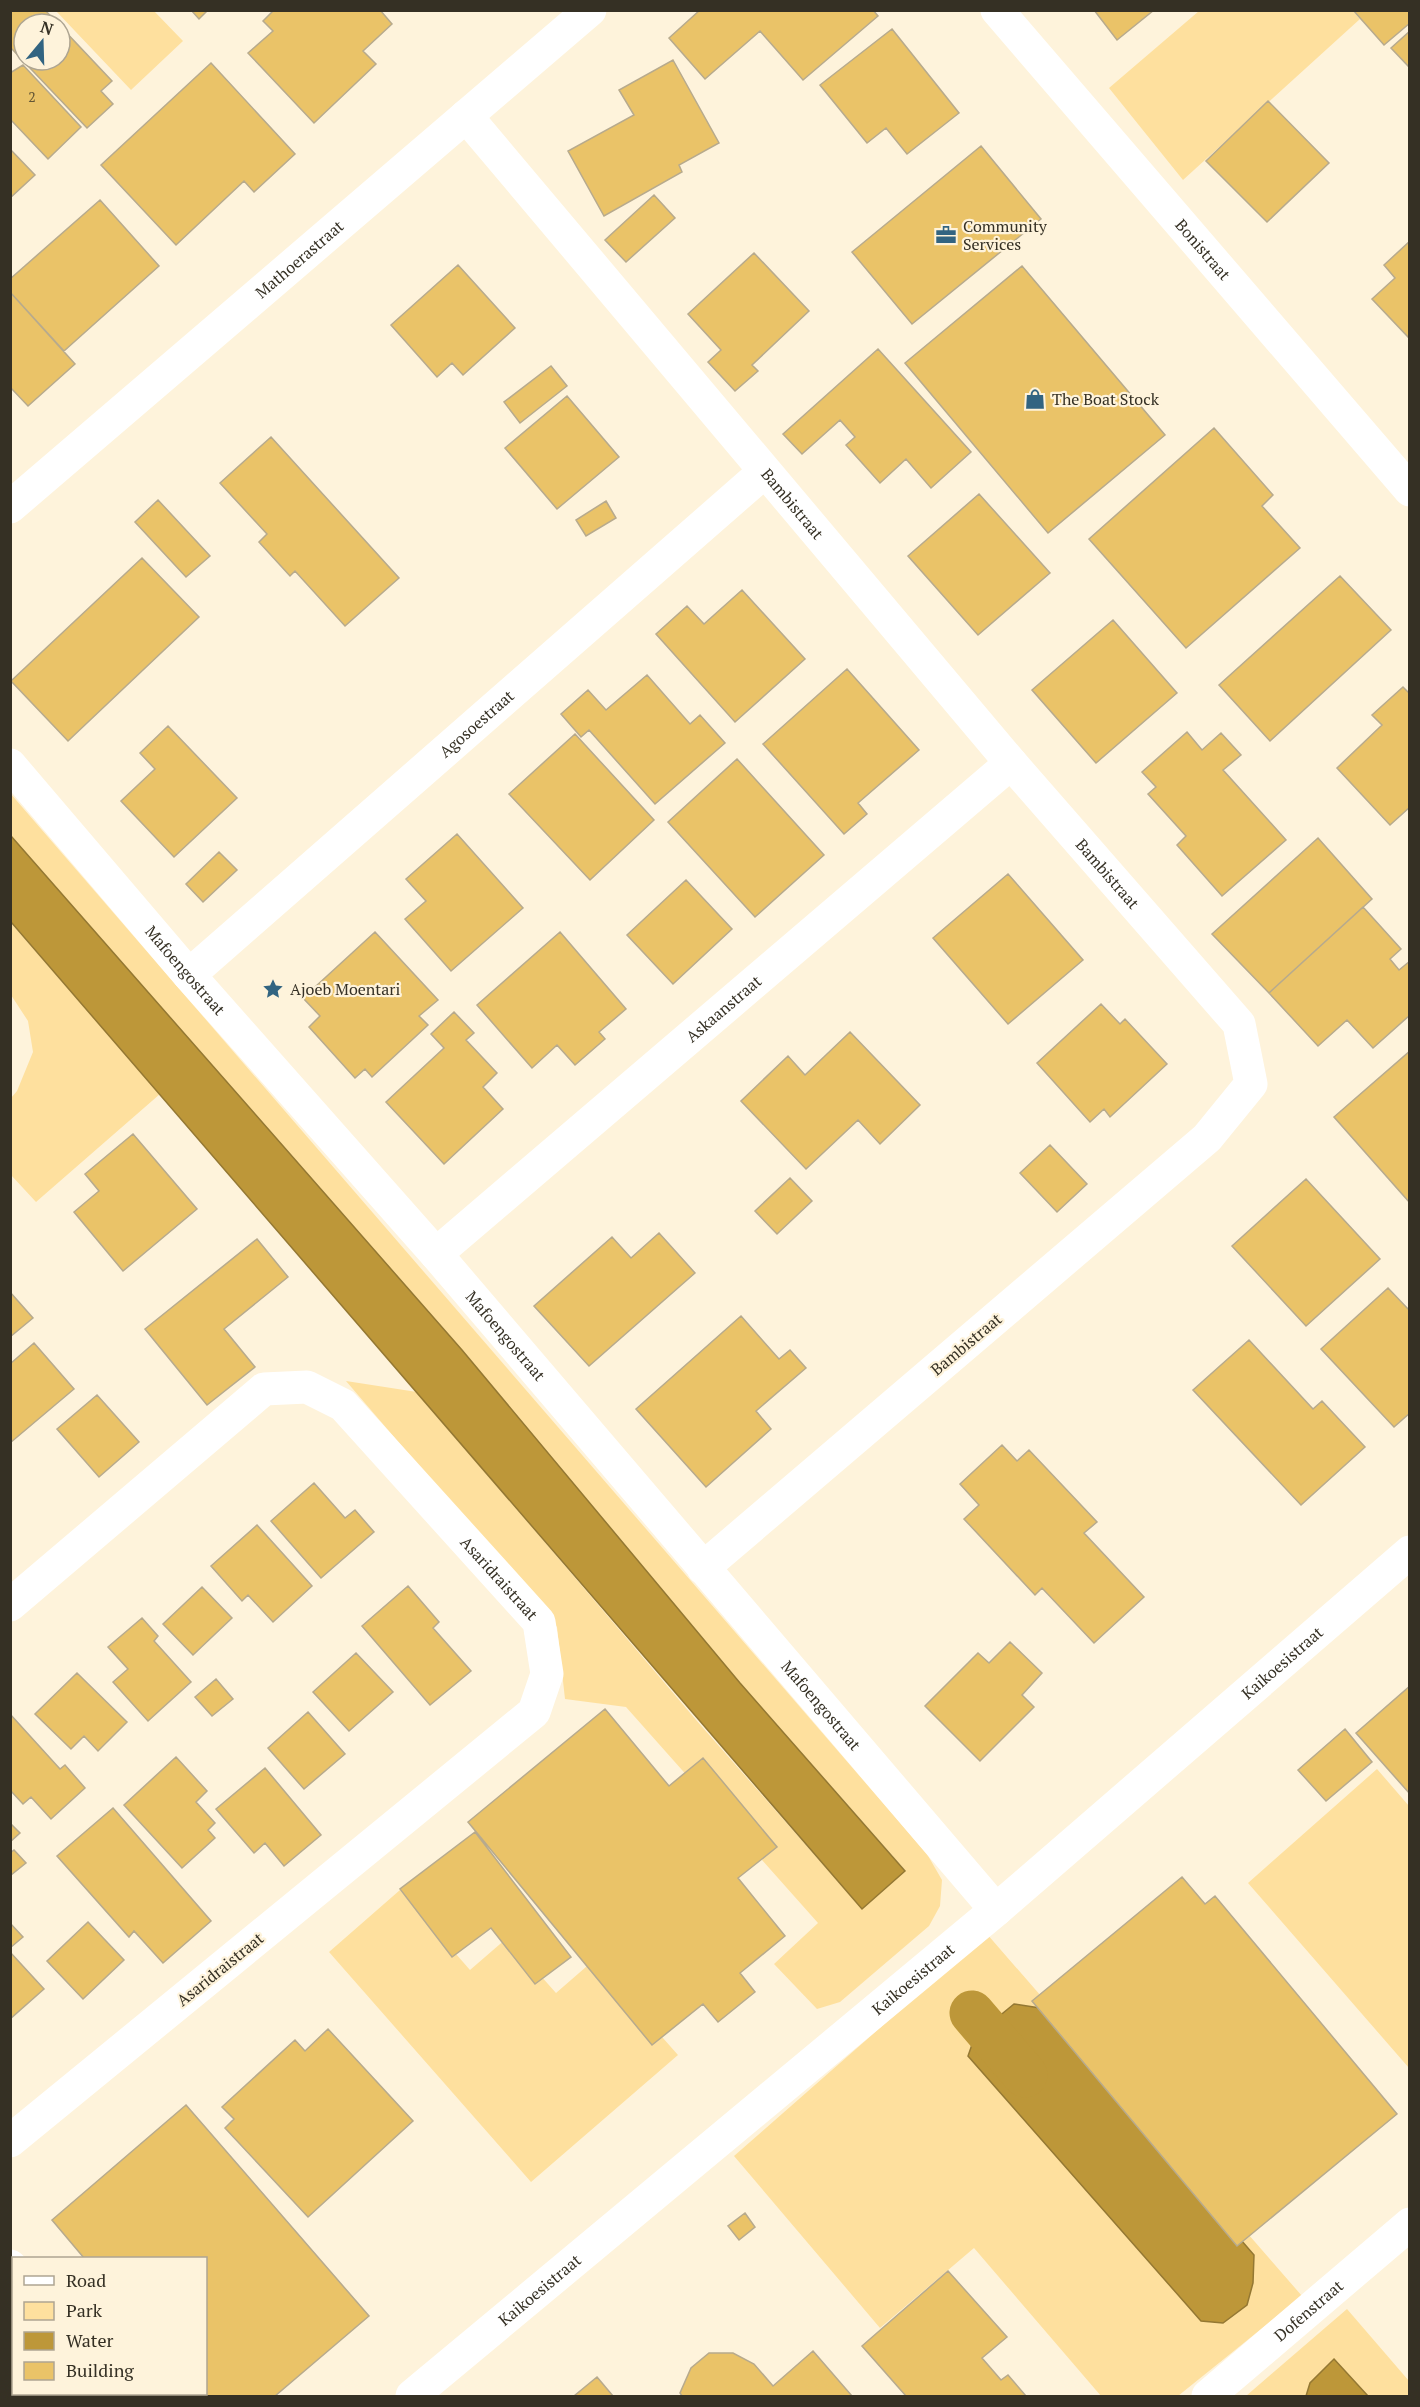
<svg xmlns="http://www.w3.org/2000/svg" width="1420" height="2407" viewBox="0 0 1420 2407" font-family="'PT Serif',serif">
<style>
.green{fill:#fee09e}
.water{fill:#bd9739;stroke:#947833;stroke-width:1.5}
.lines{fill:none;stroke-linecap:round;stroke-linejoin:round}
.canal{stroke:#bd9739;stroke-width:45}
.building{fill:#eac368;stroke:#b7aa8d;stroke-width:1.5}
.minor{stroke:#fff;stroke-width:33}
.labels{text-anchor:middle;stroke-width:4.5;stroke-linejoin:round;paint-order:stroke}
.number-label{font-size:14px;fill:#625535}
.poi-label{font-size:16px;fill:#353024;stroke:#fef3db;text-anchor:start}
.street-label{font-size:16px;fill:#353024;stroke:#fef3db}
</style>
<rect width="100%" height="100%" fill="#fef3db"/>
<path class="green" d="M 56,11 L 154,11 L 183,41 L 131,90 Z
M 1199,11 L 1353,11 L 1360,19 L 1183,180 L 1109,88 Z
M 10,793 L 927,1854 L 942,1880 L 940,1906 L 929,1926 L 840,2002 L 817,2009 L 774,1964 L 818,1923 L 626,1707 L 565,1699 L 557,1627 L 346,1381 L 417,1392 L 697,1721 L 862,1909 L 905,1870 L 740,1683 L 11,836 Z
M 10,922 L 160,1094 L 36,1202 L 11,1175 L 11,1098 L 17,1091 L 33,1052 L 28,1021 L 11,995 Z
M 1377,1769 L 1409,1806 L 1409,2068 L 1248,1883 Z
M 400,1890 L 470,1970 L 507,1938 L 556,1993 L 594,1960 L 678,2055 L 531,2182 L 329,1952 Z
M 987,1934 L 1302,2296 L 1178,2396 L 1101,2396 L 974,2248 L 880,2328 L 734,2156 Z
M 1347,2309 L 1409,2381 L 1409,2396 L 1368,2396 L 1334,2359 L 1310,2383 L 1306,2396 L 1246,2396 Z"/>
<path class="water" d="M 11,836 L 462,1350 L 740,1683 L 905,1871 L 862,1909 L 11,922 Z
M 1014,2004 L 1040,2008 L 1254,2255 L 1253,2283 L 1247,2305 L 1223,2323 L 1201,2321 L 968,2056 L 975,2036 Z
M 1334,2359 L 1368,2396 L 1306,2396 L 1310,2383 Z"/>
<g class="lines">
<path class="canal" d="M 972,2013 L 1025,2075"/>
</g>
<path class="building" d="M 10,10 L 45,10 L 58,24 L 24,24 L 24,60 L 60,60 L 60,26 L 112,81 L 101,91 L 113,104 L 87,128 L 10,47 Z
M 191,10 L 208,10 L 199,19 Z
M 274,10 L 380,10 L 392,24 L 363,51 L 376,64 L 314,123 L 248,53 L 273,31 L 263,21 Z
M 700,10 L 873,10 L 878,16 L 803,80 L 760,31 L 705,79 L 669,38 Z
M 1094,10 L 1154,10 L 1117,40 Z
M 1353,10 L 1410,10 L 1410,23 L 1384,45 Z
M 892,29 L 959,113 L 907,154 L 886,128 L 867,143 L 820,85 Z
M 1410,31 L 1410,68 L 1391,48 Z
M 673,60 L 719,143 L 679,165 L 682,172 L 604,216 L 568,151 L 634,115 L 619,90 Z
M 211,63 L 295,154 L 254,192 L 244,181 L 176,245 L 101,165 Z
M 23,65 L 81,127 L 48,159 L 10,119 L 10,73 Z
M 1268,101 L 1329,163 L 1267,222 L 1206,161 Z
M 981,146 L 1041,219 L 912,324 L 852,252 Z
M 10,149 L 35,175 L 10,198 Z
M 654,195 L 675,218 L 626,262 L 605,240 Z
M 100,200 L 159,266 L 64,351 L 10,292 L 10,279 Z
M 1410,241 L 1410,339 L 1372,299 L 1395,278 L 1384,265 Z
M 754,253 L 809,311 L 752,365 L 758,371 L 735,391 L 708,362 L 721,350 L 688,314 Z
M 458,265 L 515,328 L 463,375 L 452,363 L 437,377 L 391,325 Z
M 1022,266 L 1165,435 L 1048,533 L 905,363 Z
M 10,292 L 75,364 L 28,406 L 10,387 Z
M 878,349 L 971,452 L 931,488 L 906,459 L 880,483 L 846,445 L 855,437 L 840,420 L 802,454 L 783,434 Z
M 551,366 L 567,386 L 520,423 L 504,402 Z
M 567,396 L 619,457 L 557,509 L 505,448 Z
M 1214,428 L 1273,495 L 1262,506 L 1300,548 L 1186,648 L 1089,539 Z
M 271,437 L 399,578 L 345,626 L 295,571 L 290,576 L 259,542 L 267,534 L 220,483 Z
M 979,494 L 1050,573 L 978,635 L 908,556 Z
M 158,500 L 210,556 L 186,577 L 135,522 Z
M 606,501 L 616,518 L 586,536 L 576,520 Z
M 142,558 L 199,617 L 68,741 L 11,681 Z
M 1340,576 L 1391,630 L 1270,741 L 1219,685 Z
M 742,590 L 805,659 L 735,722 L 656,634 L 687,606 L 704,624 Z
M 1113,620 L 1177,693 L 1096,763 L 1032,690 Z
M 847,669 L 919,750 L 858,803 L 867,814 L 844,834 L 763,744 Z
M 647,675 L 690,724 L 700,715 L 725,743 L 655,804 L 589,730 L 581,737 L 561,714 L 588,690 L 606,710 Z
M 1403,687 L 1410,694 L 1410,807 L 1390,825 L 1337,768 L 1382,725 L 1372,715 Z
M 168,726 L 237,798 L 174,857 L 121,801 L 155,769 L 140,753 Z
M 1187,732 L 1202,750 L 1221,733 L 1241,755 L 1223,770 L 1286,840 L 1222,896 L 1177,845 L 1186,836 L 1148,794 L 1156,787 L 1142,772 Z
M 575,734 L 654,820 L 590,880 L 509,794 Z
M 737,759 L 824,855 L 755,917 L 668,822 Z
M 457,834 L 523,908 L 451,971 L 405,919 L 426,901 L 406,879 Z
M 1318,838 L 1372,899 L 1269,993 L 1212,934 Z
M 219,852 L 237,870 L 203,902 L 186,884 Z
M 1008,874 L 1083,960 L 1008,1024 L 933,938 Z
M 686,880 L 732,929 L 673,984 L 627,935 Z
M 1363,907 L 1401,949 L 1390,959 L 1399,970 L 1410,961 L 1410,1015 L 1373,1048 L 1347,1020 L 1318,1046 L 1269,993 Z
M 375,932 L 438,1000 L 419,1016 L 428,1025 L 372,1077 L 365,1069 L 355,1078 L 309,1027 L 320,1016 L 303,998 Z
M 560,932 L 626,1009 L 599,1032 L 605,1039 L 575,1065 L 557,1045 L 532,1068 L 477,1005 Z
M 1101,1004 L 1120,1024 L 1125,1019 L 1167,1064 L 1110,1117 L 1104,1109 L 1090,1122 L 1037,1063 Z
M 454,1012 L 474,1033 L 466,1040 L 497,1073 L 483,1087 L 503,1109 L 444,1164 L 386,1102 L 444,1048 L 431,1034 Z
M 850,1032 L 920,1105 L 880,1144 L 858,1120 L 806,1169 L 741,1101 L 788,1056 L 805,1075 Z
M 1410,1051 L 1410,1203 L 1334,1117 Z
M 133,1134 L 197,1209 L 123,1271 L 74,1212 L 99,1191 L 85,1174 Z
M 1050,1145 L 1087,1184 L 1057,1212 L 1020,1173 Z
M 790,1178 L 812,1201 L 777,1234 L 755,1211 Z
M 1306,1179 L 1380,1259 L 1306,1326 L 1232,1246 Z
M 659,1233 L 695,1273 L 589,1366 L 534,1306 L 612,1237 L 631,1258 Z
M 257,1239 L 288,1277 L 224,1329 L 255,1367 L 207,1405 L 145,1329 Z
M 1388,1288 L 1410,1311 L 1410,1413 L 1394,1427 L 1321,1349 Z
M 10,1292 L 33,1318 L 10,1337 Z
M 741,1316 L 779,1359 L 790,1350 L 806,1368 L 756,1411 L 771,1429 L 706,1487 L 636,1409 Z
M 1249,1340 L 1313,1409 L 1322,1401 L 1365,1447 L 1301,1505 L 1193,1390 Z
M 34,1343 L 74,1389 L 10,1443 L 10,1364 Z
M 97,1395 L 139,1442 L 99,1477 L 57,1429 Z
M 1002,1445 L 1017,1461 L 1029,1450 L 1097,1522 L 1084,1533 L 1144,1597 L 1094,1643 L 1042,1588 L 1035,1595 L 964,1519 L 979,1505 L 960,1484 Z
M 314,1483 L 345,1518 L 355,1510 L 374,1532 L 321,1578 L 271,1521 Z
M 257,1525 L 312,1586 L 273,1622 L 248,1595 L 242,1601 L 211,1566 Z
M 408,1586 L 439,1622 L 433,1628 L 471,1671 L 430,1705 L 362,1626 Z
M 202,1587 L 232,1618 L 193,1655 L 163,1624 Z
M 142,1618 L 158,1636 L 154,1641 L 191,1682 L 148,1721 L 113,1682 L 128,1669 L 108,1647 Z
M 1010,1642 L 1042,1673 L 1022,1695 L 1034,1707 L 980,1761 L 925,1706 L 978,1653 L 989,1663 Z
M 356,1653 L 393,1692 L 349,1731 L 313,1692 Z
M 77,1673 L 127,1722 L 98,1751 L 84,1736 L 71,1749 L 35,1714 Z
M 216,1679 L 233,1699 L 212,1716 L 195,1697 Z
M 1410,1686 L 1410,1794 L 1356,1733 Z
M 605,1709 L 669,1786 L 703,1758 L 777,1847 L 738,1878 L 785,1936 L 740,1973 L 755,1992 L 718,2022 L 703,2004 L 652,2045 L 468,1822 Z
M 308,1712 L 345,1754 L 304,1789 L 268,1748 Z
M 10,1714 L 60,1769 L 65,1765 L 85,1788 L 51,1819 L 31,1797 L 23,1804 L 10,1790 Z
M 1345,1729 L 1372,1762 L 1326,1801 L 1298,1770 Z
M 176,1757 L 207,1791 L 196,1802 L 215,1823 L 208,1830 L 215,1838 L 182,1868 L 124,1805 Z
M 265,1768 L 321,1835 L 284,1866 L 265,1843 L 254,1853 L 216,1809 Z
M 113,1808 L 211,1921 L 163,1963 L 134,1931 L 129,1937 L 57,1856 Z
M 10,1823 L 20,1833 L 10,1842 Z
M 475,1832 L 571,1957 L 535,1984 L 491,1928 L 452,1957 L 400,1889 Z
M 14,1850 L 26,1863 L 11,1875 L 10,1853 Z
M 1182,1877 L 1205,1904 L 1215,1896 L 1397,2114 L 1237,2246 L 1032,2001 Z
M 88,1922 L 124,1960 L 83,1999 L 47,1961 Z
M 10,1923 L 23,1937 L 10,1948 Z
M 10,1952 L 44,1989 L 10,2019 Z
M 328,2029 L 413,2121 L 308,2217 L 225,2128 L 234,2119 L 222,2107 L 295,2040 L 305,2051 Z
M 186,2105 L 369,2316 L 275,2396 L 203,2396 L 201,2394 L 206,2394 L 206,2258 L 84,2258 L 52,2220 Z
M 745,2213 L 755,2227 L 739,2240 L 728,2226 Z
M 948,2271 L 1007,2337 L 982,2358 L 1001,2380 L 1008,2375 L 1026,2396 L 906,2396 L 862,2346 Z
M 813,2351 L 852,2396 L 682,2396 L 680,2393 L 691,2368 L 709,2353 L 733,2353 L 754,2364 L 773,2386 Z
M 597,2377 L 613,2396 L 574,2396 Z"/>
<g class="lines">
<g class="minor">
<path id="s1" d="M 997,10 L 1410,490"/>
<path id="s2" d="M 466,116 L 1011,763 L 1239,1024 L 1251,1084 L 1207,1138 L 703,1568"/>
<path id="s3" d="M 10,507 L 590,10"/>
<path id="s4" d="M 10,765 L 189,975 L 436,1254 L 996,1910"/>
<path id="s5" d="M 189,975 L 764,472"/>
<path id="s6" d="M 436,1254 L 1011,763"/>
<path id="s7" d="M 10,1605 L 264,1389 L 307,1387 L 343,1405 L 539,1622 L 547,1674 L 534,1712 L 10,2141"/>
<path d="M 10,2266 L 14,2270"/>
<path d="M 122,2394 L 124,2396"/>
<path id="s8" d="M 412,2396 L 996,1910 L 1410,1552"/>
<path id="s9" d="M 1208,2396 L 1410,2224"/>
</g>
</g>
<defs>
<g id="office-bare" transform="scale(1.62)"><path d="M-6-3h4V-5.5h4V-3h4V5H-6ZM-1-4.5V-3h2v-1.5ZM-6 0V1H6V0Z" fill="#326481" stroke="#fef3db" stroke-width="2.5" paint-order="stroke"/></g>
<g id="shop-bare" transform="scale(1.62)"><path d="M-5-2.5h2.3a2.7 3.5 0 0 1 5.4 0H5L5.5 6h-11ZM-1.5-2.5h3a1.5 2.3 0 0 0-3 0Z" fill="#326481" stroke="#fef3db" stroke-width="2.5" paint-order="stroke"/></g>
<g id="sight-bare" transform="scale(1.62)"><path d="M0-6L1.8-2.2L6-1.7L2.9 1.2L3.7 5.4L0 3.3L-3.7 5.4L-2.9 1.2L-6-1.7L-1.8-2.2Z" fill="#326481" stroke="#fef3db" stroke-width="2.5" paint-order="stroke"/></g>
</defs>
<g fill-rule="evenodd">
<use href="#office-bare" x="946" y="235"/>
<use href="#shop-bare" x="1035" y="399"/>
<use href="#sight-bare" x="273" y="989"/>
</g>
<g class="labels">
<g class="number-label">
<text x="32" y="102">2</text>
</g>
<g class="poi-label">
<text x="963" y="232">Community<tspan x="963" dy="18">Services</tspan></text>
<text x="1052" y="405">The Boat Stock</text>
<text x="290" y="995">Ajoeb Moentari</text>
</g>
<g class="street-label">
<text dy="6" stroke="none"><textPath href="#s1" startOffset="316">Bonistraat</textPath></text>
<text dy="6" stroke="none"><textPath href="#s3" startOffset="381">Mathoerastraat</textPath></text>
<text dy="6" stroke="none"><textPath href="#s2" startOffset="507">Bambistraat</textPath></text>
<text dy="6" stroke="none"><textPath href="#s5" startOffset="382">Agosoestraat</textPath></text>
<text dy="6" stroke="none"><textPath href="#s2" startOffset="993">Bambistraat</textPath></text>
<text dy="6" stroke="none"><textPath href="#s4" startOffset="270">Mafoengostraat</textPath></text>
<text dy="6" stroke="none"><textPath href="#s6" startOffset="378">Askaanstraat</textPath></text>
<text dy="6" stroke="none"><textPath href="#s4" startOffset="756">Mafoengostraat</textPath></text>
<text transform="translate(966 1344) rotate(-40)" y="6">Bambistraat</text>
<text dy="6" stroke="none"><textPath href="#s7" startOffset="650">Asaridraistraat</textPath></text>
<text dy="6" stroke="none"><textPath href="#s8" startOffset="1138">Kaikoesistraat</textPath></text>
<text dy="6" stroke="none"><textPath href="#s4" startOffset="1242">Mafoengostraat</textPath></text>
<text transform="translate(220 1969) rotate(-39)" y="6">Asaridraistraat</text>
<text dy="6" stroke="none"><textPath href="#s8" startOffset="652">Kaikoesistraat</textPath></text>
<text dy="6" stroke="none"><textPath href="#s8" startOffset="166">Kaikoesistraat</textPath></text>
<text dy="6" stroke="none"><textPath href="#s9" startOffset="132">Dofenstraat</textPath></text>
</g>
</g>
<rect width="1420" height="2407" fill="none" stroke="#353024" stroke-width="24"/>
<rect x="12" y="2257" width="195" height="138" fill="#fef3db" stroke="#aea592" stroke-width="1.5"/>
<rect x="24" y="2276" width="30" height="9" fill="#ffffff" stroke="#aea592" stroke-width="1.5"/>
<text x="66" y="2287" font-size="18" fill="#353024">Road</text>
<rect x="24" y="2302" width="30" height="18" fill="#fee09e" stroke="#aea592" stroke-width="1.5"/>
<text x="66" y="2317" font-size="18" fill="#353024">Park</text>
<rect x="24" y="2332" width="30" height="18" fill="#bd9739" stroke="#aea592" stroke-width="1.5"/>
<text x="66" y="2347" font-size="18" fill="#353024">Water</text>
<rect x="24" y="2362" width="30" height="18" fill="#eac368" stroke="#aea592" stroke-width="1.5"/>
<text x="66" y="2377" font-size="18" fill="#353024">Building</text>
<g transform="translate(42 42) rotate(19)"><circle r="28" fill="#fef3db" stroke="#aea592" stroke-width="1.5"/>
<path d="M0-4.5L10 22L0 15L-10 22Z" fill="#326481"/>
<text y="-9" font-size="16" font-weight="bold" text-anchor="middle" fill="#353024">N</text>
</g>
</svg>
